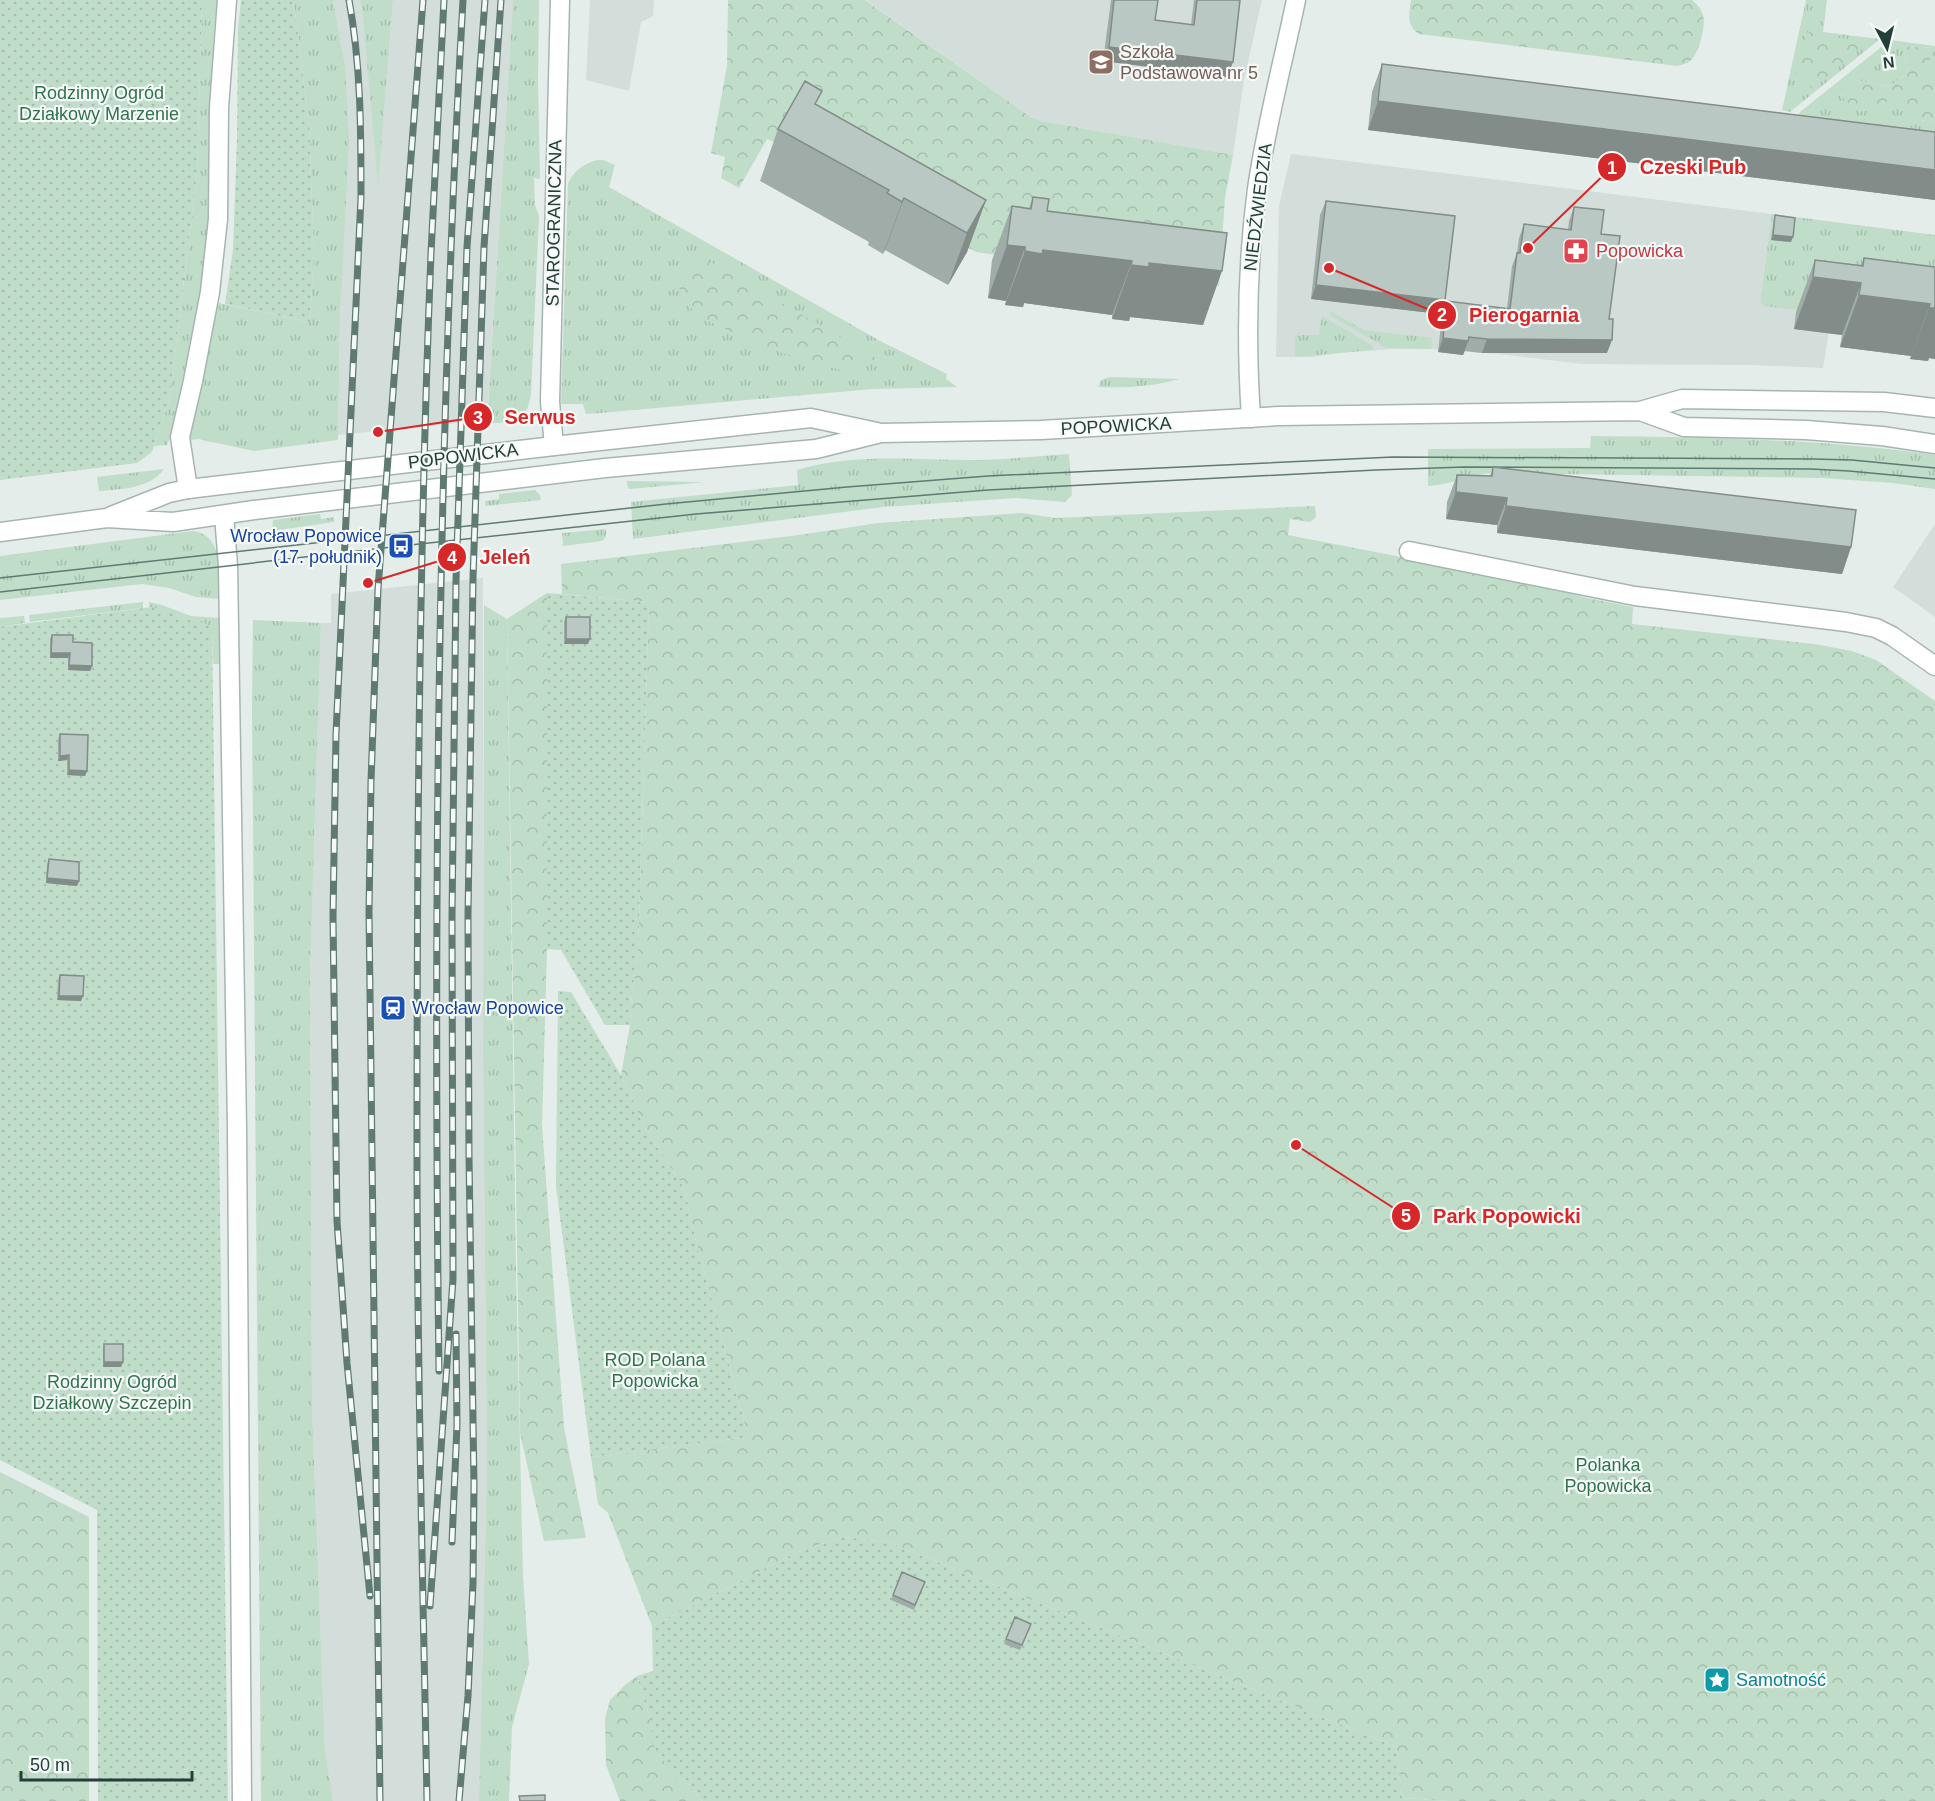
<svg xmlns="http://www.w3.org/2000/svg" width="1935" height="1801" viewBox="0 0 1935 1801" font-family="Helvetica,sans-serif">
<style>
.built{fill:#d3ddd9}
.grass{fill:url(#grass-tufts)}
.forest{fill:url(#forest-crowns)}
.garden{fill:url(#garden-dots)}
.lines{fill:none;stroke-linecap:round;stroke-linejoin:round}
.minor-casing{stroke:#a7b5b1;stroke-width:21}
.tertiary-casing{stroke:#a7b5b1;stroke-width:21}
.minor{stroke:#fff;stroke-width:18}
.tertiary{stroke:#fff;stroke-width:18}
.tram{stroke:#5f7a73;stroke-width:1.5}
.rail-casing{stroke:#5f7a73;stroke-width:7}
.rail{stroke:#f5faf8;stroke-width:4.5;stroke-dasharray:14;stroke-linecap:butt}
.wall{fill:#a0aca8}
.shaded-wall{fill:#828c88}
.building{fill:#bac8c3;stroke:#828c88;stroke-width:1.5}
.labels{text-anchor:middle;stroke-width:4.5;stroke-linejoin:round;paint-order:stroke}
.education-label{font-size:18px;fill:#785e54;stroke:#f5faf8;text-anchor:start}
.park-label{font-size:18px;fill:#30744c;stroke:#f5faf8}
.street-label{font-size:18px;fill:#243e38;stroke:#f5faf8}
.health-label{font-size:18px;fill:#be3a42;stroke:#f5faf8;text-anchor:start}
.transit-label{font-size:18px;fill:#164399;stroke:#f5faf8;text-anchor:end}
.culture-label{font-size:18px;fill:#0d838f;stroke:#f5faf8;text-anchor:start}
.leader{fill:none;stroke:#d62828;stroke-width:2}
.callout-dot{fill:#d62828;stroke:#f5faf8;stroke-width:2}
.mark-label{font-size:18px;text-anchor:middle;font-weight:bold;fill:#fff}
.callout-label{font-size:20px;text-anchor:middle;font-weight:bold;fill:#d62828;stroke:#f5faf8;stroke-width:4.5;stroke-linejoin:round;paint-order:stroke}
</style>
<defs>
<pattern id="grass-tufts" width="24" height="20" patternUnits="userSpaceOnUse" patternTransform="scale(1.5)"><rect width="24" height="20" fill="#bfddc8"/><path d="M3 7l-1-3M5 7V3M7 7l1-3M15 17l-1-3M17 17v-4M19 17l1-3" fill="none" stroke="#a4bfad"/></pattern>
<pattern id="forest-crowns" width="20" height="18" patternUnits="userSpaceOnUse" patternTransform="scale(1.5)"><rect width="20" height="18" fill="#bfddc8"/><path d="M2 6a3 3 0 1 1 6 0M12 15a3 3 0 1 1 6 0" fill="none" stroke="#a4bfad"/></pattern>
<pattern id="garden-dots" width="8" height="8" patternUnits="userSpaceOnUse" patternTransform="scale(1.5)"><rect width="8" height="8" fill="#bfddc8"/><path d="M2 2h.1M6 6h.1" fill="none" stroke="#a4bfad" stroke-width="1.8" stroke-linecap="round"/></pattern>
</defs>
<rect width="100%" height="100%" fill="#e5edea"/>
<path class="built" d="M 333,0 L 360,0 L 362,8 L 378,179 L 393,0 L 513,0 L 487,420 L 338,435 L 345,67 Z
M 590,0 L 654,0 L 653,16 L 641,22 L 629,91 L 586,80 Z
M 866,0 L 1262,0 L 1244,80 L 1233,155 L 1041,121 L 1032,118 Z
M 1291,154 L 1772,214 L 1760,302 L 1832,313 L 1823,368 L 1752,365 L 1582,364 L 1498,354 L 1431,349 L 1395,349 L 1339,353 L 1311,357 L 1276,357 L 1279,206 Z
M 1935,524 L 1935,617 L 1893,587 Z
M 483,578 L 483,1052 L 487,1465 L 479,1801 L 333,1801 L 325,1750 L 312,1409 L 310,974 L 321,623 L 331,623 L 331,594 Z"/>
<path class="grass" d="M 202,0 L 217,0 C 209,73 212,147 208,220 C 204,294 189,366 170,437 L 167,445 L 154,446 L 168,404 L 171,386 L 197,173 Z
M 292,0 L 333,0 L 345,66 L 349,140 L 340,317 L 338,440 L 254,451 L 198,439 L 190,440 L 198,389 L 218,303 L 310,322 L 314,251 L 309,127 L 296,18 Z
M 360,0 L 393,0 L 378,184 L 362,8 Z
M 513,0 L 539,0 L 538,80 L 540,179 L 534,178 L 535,205 L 539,216 L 531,395 C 526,424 512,421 487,424 Z
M 1806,0 L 1827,0 L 1823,32 L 1880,39 L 1790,112 L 1782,110 Z
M 1890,40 L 1935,46 L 1935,67 L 1929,62 L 1935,48 L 1904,46 L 1907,74 L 1889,87 L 1855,80 L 1859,112 L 1894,98 L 1919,120 L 1935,122 L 1935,135 L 1798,117 L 1800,112 Z
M 597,160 L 603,160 L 615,165 L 609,187 L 882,342 L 947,374 L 946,379 L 957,387 L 873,389 L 600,413 L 586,414 L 583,404 L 561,404 L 568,183 C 575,170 583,164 597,160 Z
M 1772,214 L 1935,235 L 1935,312 L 1832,313 L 1764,306 L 1760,302 Z
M 1330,311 L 1364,330 L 1432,338 L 1431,349 L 1387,348 L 1331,316 Z
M 1322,316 L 1373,346 L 1372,350 L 1295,357 L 1295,335 L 1319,335 Z
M 1110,377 L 1179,379 C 1151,387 1126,388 1098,387 L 1101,380 Z
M 1591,436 C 1706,437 1821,439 1935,455 L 1935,489 L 1893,483 L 1822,478 L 1492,473 C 1470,475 1450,485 1428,486 L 1428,449 L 1590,448 Z
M 1069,454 L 1072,495 L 1065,502 L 1015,498 L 883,507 L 633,539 L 631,502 L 798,485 L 797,470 C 857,452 919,461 981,460 C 1011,459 1040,456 1069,454 Z
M 164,469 C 150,489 121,489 99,491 L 97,477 Z
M 627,481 L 705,482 L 630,489 L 628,488 Z
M 535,490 L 540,495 L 541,500 L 485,506 L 485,501 L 499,499 L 499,494 Z
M 320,514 L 321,519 L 334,517 L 334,522 L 272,531 L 273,520 Z
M 606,529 L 606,537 L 602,541 L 563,546 L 562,533 Z
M 193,531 C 224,535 220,575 220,599 L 196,597 L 169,588 L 142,584 L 0,600 L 0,556 Z
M 143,602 L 143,608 L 30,622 L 29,615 Z
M 149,602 L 162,605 L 191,616 L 221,618 L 222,664 L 213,664 L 212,626 L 149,607 Z
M 484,605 L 507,619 L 516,1270 L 523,1576 L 529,1664 L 512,1727 L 509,1801 L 479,1801 L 487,1465 L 483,1052 Z
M 24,616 L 25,623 L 0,627 L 0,618 Z
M 253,620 L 321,623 L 310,974 L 312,1409 L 325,1750 L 333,1801 L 261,1801 L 252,708 Z"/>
<path class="forest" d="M 728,0 L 865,0 L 1032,118 L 1041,121 L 1233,155 L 1225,197 L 1219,286 L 976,252 L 798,153 L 767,139 L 739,188 L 721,178 L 725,157 L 711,153 L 727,66 Z
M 1411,0 L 1692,0 C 1697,4 1701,9 1703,15 C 1706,26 1699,54 1690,61 C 1686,64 1682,65 1677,66 L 1419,34 C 1406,25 1409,14 1411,0 Z
M 1807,31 L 1821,36 L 1858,40 L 1862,44 L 1859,49 L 1813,89 L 1795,72 Z
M 1904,46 L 1935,48 L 1929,62 L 1935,67 L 1935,122 L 1919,120 L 1894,99 L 1859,112 L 1837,93 L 1855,80 L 1889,87 L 1907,74 Z
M 709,261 L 878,359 L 851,372 L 805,362 L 749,340 L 704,319 L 683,301 L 678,282 L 691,262 Z
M 1315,506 L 1316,517 L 1310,522 L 1290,519 L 1288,535 L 1524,581 L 1587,598 L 1633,607 L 1632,624 L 1814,644 L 1852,651 L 1876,660 L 1935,701 L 1935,1801 L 1450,1801 L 1402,1798 L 1396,1747 L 888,1542 L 842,1537 L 798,1552 L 652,1626 L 608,1513 L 598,1504 L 591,1457 L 748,1437 L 691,1222 L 686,1193 L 681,1183 L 646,1130 L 621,1075 L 630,1025 L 632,993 L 638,952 L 649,602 L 562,594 L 561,564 L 799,535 L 878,523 L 1021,513 L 1056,518 Z
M 547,593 L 547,949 L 542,1125 L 564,1428 L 586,1538 L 544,1541 L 520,1433 L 507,619 Z
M 0,1472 L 89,1517 L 89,1801 L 0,1801 Z
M 637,1676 L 653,1729 L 688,1784 L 702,1801 L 620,1801 L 606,1765 L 605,1719 L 610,1700 L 625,1685 Z"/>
<path class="garden" d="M 0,0 L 202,0 L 197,173 L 171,386 L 168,404 L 152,452 L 137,463 L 0,480 Z
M 241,0 L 292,0 L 296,18 L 309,127 L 314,251 L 310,322 L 225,304 L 233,250 L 237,139 L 238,28 Z
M 547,593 L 649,602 L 638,952 L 632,993 L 630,1025 L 605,1025 L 561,950 L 547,949 Z
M 152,607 L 212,626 L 228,1801 L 98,1801 L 97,1510 L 0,1460 L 0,627 Z
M 558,991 L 571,992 L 621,1075 L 646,1130 L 681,1183 L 686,1193 L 691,1222 L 748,1437 L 591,1457 L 556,1186 Z
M 842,1537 L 888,1542 L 1396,1747 L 1402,1798 L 1450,1801 L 702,1801 L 688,1784 L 679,1783 L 648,1737 L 653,1729 L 637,1676 L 653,1671 L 652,1626 L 798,1552 Z"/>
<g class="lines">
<g class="minor-casing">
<path id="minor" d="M 1251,418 C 1246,342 1247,265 1257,189 C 1266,125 1283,63 1296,0
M 554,446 L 550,402 L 560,0
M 188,489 L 180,437 L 193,381 L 210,292 L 218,219 L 219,108 L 227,0
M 224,515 L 228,566 L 237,1128 L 242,1801
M 1409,551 L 1635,596 L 1846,622 L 1876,628 L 1892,636 L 1935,666"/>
</g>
<g class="tertiary-casing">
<path id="tertiary" d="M 1640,411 L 1684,427 L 1806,430 L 1882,436 L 1935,444
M 111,516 L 169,493 L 188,489 L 554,446 L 811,418 L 877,432
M 0,532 L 107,518 L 173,522 L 254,510 L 605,468 L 816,449 L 881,433 L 1041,430 L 1279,416 L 1640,411 L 1682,399 L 1884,402 L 1935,408"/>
</g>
<use href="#minor" class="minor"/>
<use href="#tertiary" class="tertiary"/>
<path class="tram" d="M 0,578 L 666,504 L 847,487 L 988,476 L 1393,457 L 1813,459 L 1852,460 L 1935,468
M 0,592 L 401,546 L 696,514 L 988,490 L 1376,470 L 1464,467 L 1811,469 L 1849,471 L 1935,479"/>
<g class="rail-casing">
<path id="rail" d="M 349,0 C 361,65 361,131 361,197 L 336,734 L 333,917 L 337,1221 L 347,1363 L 370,1596
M 439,1371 C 433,914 437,456 463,0
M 452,1542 L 457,1425 L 456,1334
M 430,1606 L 453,1279 L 452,917 L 456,581 L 467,247 L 485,0
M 380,1801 L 369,911 L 371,781 L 378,589 L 423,0
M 427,1801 C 423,1584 417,1367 417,1149 C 417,851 419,552 431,253 C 435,169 440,84 444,0
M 459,1801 L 468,1696 L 473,1583 L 474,1486 L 469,1156 L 468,916 L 473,579 L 484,247 L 501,0"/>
</g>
<use href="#rail" class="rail"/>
</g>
<path class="wall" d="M 1111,0 L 1158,0 L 1155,20 L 1191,25 L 1194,0 L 1240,0 L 1233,62 L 1227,77 L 1103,61 Z
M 1382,64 L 1935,132 L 1935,200 L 1368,130 L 1372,92 Z
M 817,105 L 986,200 L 967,252 L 948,285 L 885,250 L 883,254 L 868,245 L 869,242 L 760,181 L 778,129 Z
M 1033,197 L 1047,211 L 1227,233 L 1203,325 L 1130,317 L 1129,321 L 1112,319 L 1112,315 L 1024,303 L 1023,307 L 1005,305 L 1006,301 L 988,298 L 992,260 L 1012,206 L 1029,208 Z
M 1326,201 L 1440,314 L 1311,299 L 1320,215 Z
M 1574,207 L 1601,234 L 1609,319 L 1607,353 L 1482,353 L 1465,351 L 1463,355 L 1438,352 L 1442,315 L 1447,301 L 1507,308 L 1512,266 L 1517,253 L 1519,238 L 1524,224 L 1568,230 L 1569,221 Z
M 1775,215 L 1791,242 L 1771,240 L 1774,220 Z
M 1864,258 L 1935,267 L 1935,359 L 1929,358 L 1928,361 L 1910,359 L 1911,356 L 1840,347 L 1842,335 L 1794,329 L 1796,312 L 1815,260 L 1861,265 Z
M 1493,467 L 1851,547 L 1842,574 L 1497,533 L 1497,525 L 1446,519 L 1447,502 L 1457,475 L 1490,476 Z
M 566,617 L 588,644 L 564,644 L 564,622 Z
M 52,635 L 73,642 L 92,666 L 90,671 L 68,670 L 68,658 L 50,658 L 50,639 Z
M 60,734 L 87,771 L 85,776 L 67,775 L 67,760 L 58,761 L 58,739 Z
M 49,859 L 79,881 L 77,886 L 46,883 L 47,864 Z
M 60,975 L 83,996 L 81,1001 L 57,1000 L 58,980 Z
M 104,1344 L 123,1362 L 121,1367 L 103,1367 L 103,1349 Z
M 902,1572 L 925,1582 L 914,1610 L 891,1600 Z
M 1015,1617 L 1031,1624 L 1020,1650 L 1004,1644 Z"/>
<path class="shaded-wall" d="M 1109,47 L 1233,62 L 1227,77 L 1103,61 Z
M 1378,101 L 1935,170 L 1935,200 L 1368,130 Z
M 904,198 L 885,250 L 883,254 L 902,202 Z
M 986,200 L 967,252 L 948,285 L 967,233 Z
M 1773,235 L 1793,237 L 1791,242 L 1771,240 Z
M 1007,245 L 1025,247 L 1006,301 L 988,298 Z
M 1043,250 L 1132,261 L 1112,315 L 1024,303 L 1023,307 L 1005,305 L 1025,251 Z
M 1149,263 L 1222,271 L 1203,325 L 1130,317 L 1129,321 L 1112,319 L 1131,265 Z
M 1813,277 L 1861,283 L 1842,335 L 1794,329 Z
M 1316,285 L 1445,300 L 1440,314 L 1311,299 Z
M 1859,295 L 1930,304 L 1911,356 L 1840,347 Z
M 1929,308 L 1935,308 L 1935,359 L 1929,358 L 1928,361 L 1910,359 Z
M 1443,338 L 1468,341 L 1463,355 L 1438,352 Z
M 1487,339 L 1612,340 L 1607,353 L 1482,353 Z
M 1456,492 L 1507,498 L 1497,525 L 1446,519 Z
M 1506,506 L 1851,547 L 1842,574 L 1497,533 Z
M 566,639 L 590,639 L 588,644 L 564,644 Z
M 51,653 L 70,653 L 68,658 L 50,658 Z
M 69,665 L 92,666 L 90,671 L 68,670 Z
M 69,755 L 67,760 L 58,761 L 60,756 Z
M 69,770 L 87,771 L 85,776 L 67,775 Z
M 47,878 L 79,881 L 77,886 L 46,883 Z
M 59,996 L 83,996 L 81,1001 L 57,1000 Z
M 104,1362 L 123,1362 L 121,1367 L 103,1367 Z"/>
<path class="building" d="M 1114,0 L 1158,0 L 1155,20 L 1194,25 L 1197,0 L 1240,0 L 1233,62 L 1109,47 Z
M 1382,64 L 1935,132 L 1935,170 L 1378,101 Z
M 805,81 L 822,91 L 815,104 L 986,200 L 967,233 L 904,198 L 902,202 L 887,193 L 889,190 L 778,129 Z
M 1033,197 L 1049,199 L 1047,211 L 1227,233 L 1222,271 L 1149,263 L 1149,267 L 1131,265 L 1132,261 L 1043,250 L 1042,254 L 1025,251 L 1025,247 L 1007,245 L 1012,206 L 1031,209 Z
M 1326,201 L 1455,216 L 1445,300 L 1316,285 Z
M 1574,207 L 1604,210 L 1601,234 L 1620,236 L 1609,319 L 1613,319 L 1612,340 L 1487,339 L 1469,337 L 1468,341 L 1443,338 L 1447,301 L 1510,309 L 1517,253 L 1520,253 L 1524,224 L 1571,230 Z
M 1775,215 L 1795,218 L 1793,237 L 1773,235 Z
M 1864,258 L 1935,267 L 1935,308 L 1929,308 L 1930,304 L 1859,295 L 1861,283 L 1813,277 L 1815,260 L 1863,266 Z
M 1493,467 L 1856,510 L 1851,547 L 1506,506 L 1507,498 L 1456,492 L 1457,475 L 1492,476 Z
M 566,617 L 590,617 L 590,639 L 566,639 Z
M 52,635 L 73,635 L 73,642 L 92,643 L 92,666 L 69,665 L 70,653 L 51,653 Z
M 60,734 L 88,735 L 87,771 L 69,770 L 69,755 L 60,756 Z
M 49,859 L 79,862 L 79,881 L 47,878 Z
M 60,975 L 84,976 L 83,996 L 59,996 Z
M 104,1344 L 123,1344 L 123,1362 L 104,1362 Z
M 902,1572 L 925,1582 L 915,1605 L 893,1595 Z
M 1015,1617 L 1031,1624 L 1022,1645 L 1006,1639 Z
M 545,1795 L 545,1801 L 520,1801 L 519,1796 Z"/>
<defs>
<g id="school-square" transform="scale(1.35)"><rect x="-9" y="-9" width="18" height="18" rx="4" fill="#8d6e63" stroke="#f5faf8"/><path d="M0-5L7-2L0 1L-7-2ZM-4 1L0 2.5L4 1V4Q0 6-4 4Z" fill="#fff"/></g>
<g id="pharmacy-square" transform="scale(1.35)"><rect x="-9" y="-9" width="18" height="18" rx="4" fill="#e0444e" stroke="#f5faf8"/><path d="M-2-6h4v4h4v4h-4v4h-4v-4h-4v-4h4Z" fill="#fff"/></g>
<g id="bus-square" transform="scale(1.35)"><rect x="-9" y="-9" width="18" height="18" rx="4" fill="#1a4fb4" stroke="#f5faf8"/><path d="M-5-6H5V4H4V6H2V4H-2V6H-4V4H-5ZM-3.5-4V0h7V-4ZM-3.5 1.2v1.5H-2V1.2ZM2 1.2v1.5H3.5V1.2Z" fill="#fff"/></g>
<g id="station-square" transform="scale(1.35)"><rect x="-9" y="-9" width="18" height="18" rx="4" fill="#1a4fb4" stroke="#f5faf8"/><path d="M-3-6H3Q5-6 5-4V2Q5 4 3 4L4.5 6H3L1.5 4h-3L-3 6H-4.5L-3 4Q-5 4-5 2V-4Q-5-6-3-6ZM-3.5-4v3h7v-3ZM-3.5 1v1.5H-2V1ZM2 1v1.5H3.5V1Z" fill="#fff"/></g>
<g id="sight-square" transform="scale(1.35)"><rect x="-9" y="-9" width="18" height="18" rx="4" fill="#0f9aa8" stroke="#f5faf8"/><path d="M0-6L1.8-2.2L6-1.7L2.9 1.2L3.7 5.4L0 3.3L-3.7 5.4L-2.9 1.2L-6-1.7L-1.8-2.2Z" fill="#fff"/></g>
</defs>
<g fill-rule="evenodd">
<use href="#school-square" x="1101" y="62"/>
<use href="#pharmacy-square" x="1576" y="251"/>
<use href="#bus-square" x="401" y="546"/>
<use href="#station-square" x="393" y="1008"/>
<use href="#sight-square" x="1717" y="1680"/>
</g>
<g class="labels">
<g class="education-label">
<text x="1120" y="58">Szkoła<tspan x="1120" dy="21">Podstawowa nr 5</tspan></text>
</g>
<g class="park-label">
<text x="99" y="99">Rodzinny Ogród<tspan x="99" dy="21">Działkowy Marzenie</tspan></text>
<text x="655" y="1366">ROD Polana<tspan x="655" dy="21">Popowicka</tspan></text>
<text x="112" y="1388">Rodzinny Ogród<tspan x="112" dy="21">Działkowy Szczepin</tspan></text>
<text x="1608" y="1471">Polanka<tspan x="1608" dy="21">Popowicka</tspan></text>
</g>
<g class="street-label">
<text transform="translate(1258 207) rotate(-83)" y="6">NIEDŹWIEDZIA</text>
<text transform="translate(554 223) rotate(-89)" y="6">STAROGRANICZNA</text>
<text transform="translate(1116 426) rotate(-3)" y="6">POPOWICKA</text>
<text transform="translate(463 456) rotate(-7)" y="6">POPOWICKA</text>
</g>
<g class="health-label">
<text x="1596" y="257">Popowicka</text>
</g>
<g class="transit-label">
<text x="382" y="542">Wrocław Popowice<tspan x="382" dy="21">(17. południk)</tspan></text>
<text x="412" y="1014" text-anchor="start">Wrocław Popowice</text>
</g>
<g class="culture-label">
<text x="1736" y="1686">Samotność</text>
</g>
</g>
<path class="leader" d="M1528 248L1612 167M1329 268L1442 315M378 432L478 417M368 583L452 557M1296 1145L1406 1216"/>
<g class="callout-dot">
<circle cx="1528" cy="248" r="6"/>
<circle cx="1329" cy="268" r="6"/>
<circle cx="378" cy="432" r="6"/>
<circle cx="368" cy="583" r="6"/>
<circle cx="1296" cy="1145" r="6"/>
<circle cx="1612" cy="167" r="15"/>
<circle cx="1442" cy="315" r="15"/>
<circle cx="478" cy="417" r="15"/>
<circle cx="452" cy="557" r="15"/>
<circle cx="1406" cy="1216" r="15"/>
</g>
<g class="mark-label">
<text x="1612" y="174">1</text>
<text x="1442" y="321">2</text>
<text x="478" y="424">3</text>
<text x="452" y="564">4</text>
<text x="1406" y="1222">5</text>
</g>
<g class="callout-label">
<text x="1693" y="174">Czeski Pub</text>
<text x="1524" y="322">Pierogarnia</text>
<text x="540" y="424">Serwus</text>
<text x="505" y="564">Jeleń</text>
<text x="1507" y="1223">Park Popowicki</text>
</g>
<g transform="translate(1887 48) rotate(173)" stroke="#f5faf8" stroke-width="4.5" paint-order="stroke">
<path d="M0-4.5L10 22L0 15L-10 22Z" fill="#243e38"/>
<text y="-9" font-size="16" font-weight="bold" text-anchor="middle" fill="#243e38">N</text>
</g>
<path d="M21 1771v9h171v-9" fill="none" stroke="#243e38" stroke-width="3"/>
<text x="30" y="1771" font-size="18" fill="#243e38" stroke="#f5faf8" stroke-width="4.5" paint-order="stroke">50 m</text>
</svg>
